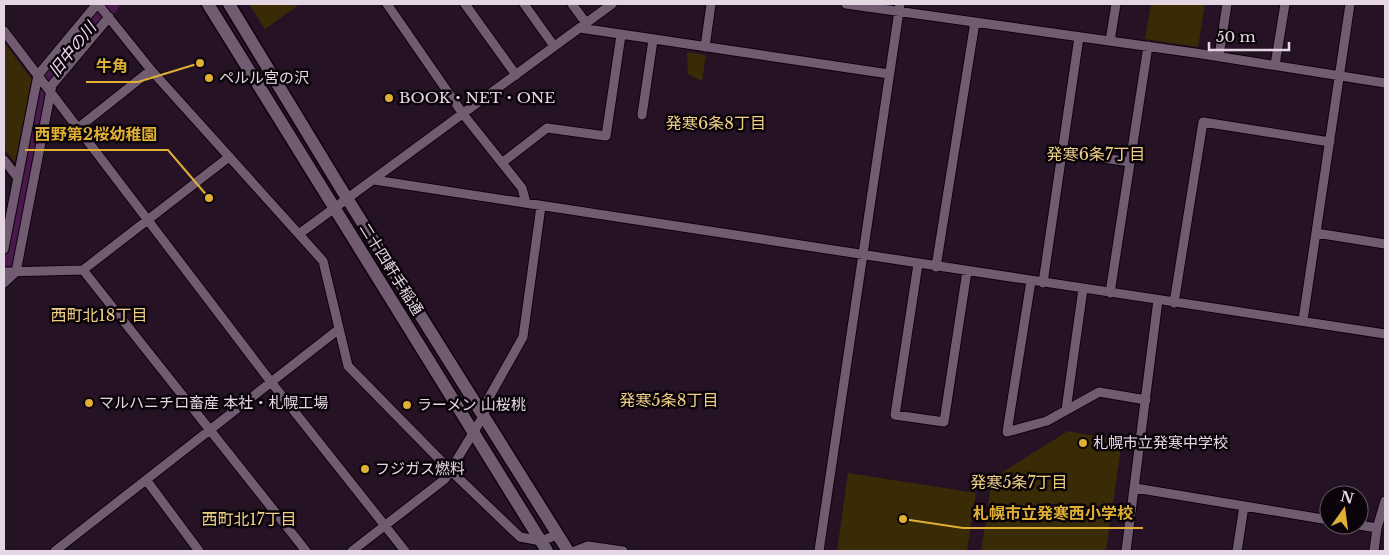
<svg xmlns="http://www.w3.org/2000/svg" width="1389" height="555" viewBox="0 0 1389 555" font-family="'Libre Baskerville','Noto Sans JP',serif">
<style>
.green{fill:#392b05}
.lines{fill:none;stroke-linecap:round;stroke-linejoin:round}
.river{stroke:#49194b;stroke-width:19}
.street-casing{stroke:#0d020e;stroke-width:11}
.secondary-casing{stroke:#0d020e;stroke-width:15}
.street{stroke:#705b70;stroke-width:9}
.secondary{stroke:#705b70;stroke-width:12}
.poi-dot{fill:#dfb034;stroke:#0a040a;stroke-width:2}
.labels{text-anchor:middle;stroke-width:5;stroke-linejoin:round;paint-order:stroke}
.poi-label{font-size:15px;fill:#e4d7e3;stroke:#0a040a;text-anchor:start}
.street-label{font-size:15px;fill:#e4d7e3;stroke:#0a040a}
.water-label{font-size:16px;font-style:italic;fill:#f7d8f7;stroke:#0a040a}
.neighbourhood-label{font-size:16px;fill:#efcf84;stroke:#0a040a}
.leader{fill:none;stroke:#dfb034;stroke-width:2}
.callout-dot{fill:#dfb034;stroke:#0a040a;stroke-width:2}
.callout-label{font-size:16px;text-anchor:middle;font-weight:bold;fill:#dfb034;stroke:#0a040a;stroke-width:5;stroke-linejoin:round;paint-order:stroke}
</style>
<rect width="100%" height="100%" fill="#251325"/>
<path class="green" d="M 249,4 L 300,4 L 265,29 Z
M 1151,4 L 1205,4 L 1198,47 L 1145,39 Z
M 4,42 L 32,80 L 15,162 L 4,149 Z
M 687,52 L 706,55 L 702,81 L 688,74 Z
M 1068,431 L 1122,441 L 1106,551 L 981,551 L 992,479 Z
M 848,473 L 976,493 L 967,551 L 837,551 Z"/>
<g class="lines">
<path class="river" d="M 4,274 L 10,261 L 42,93 L 51,72 L 110,4"/>
<g class="street-casing">
<path id="street" d="M 98,4 L 151,70 L 323,261 L 348,366 L 450,470 L 520,537 L 541,541 L 557,535
M 387,4 L 463,114 L 522,188 L 526,203
M 465,4 L 516,75
M 524,4 L 554,46
M 572,4 L 586,23
M 846,4 L 1202,54 L 1385,83
M 580,28 L 889,74
M 4,31 L 271,382 L 405,551
M 1110,41 L 1116,4
M 705,47 L 711,4
M 1219,56 L 1227,4
M 1275,65 L 1285,4
M 642,115 L 653,40
M 78,128 L 151,70
M 1063,152 L 1130,162
M 4,160 L 18,178
M 503,162 L 547,128 L 606,136 L 621,35
M 374,180 L 1385,334
M 1316,233 L 1385,244
M 299,234 L 612,4
M 4,249 L 38,75 L 97,4
M 918,264 L 895,415 L 944,422 L 967,271
M 936,267 L 975,22
M 83,270 L 306,551
M 4,272 L 83,270 L 229,157
M 1031,281 L 1007,432 L 1047,421 L 1099,392 L 1146,400
M 4,283 L 16,272 L 52,85 L 109,17
M 1043,283 L 1079,37
M 1110,293 L 1148,46
M 1174,303 L 1203,122 L 1330,142
M 1303,320 L 1350,4
M 1066,410 L 1083,289
M 147,481 L 199,551
M 1135,488 L 1329,520
M 1359,525 L 1377,528 L 1385,501
M 55,551 L 339,329
M 352,551 L 445,479 L 484,415 L 487,401 L 523,337 L 541,206
M 575,551 L 588,546 L 623,551
M 819,551 L 900,4
M 1126,551 L 1158,300
M 1237,551 L 1244,506
M 1374,551 L 1377,528"/>
</g>
<g class="secondary-casing">
<path id="secondary" d="M 208,4 L 547,551
M 229,4 L 340,187 L 568,551"/>
</g>
<use href="#street" class="street"/>
<use href="#secondary" class="secondary"/>
</g>
<g class="poi-dot">
<circle cx="209" cy="78" r="5"/>
<circle cx="389" cy="98" r="5"/>
<circle cx="89" cy="403" r="5"/>
<circle cx="407" cy="405" r="5"/>
<circle cx="1083" cy="443" r="5"/>
<circle cx="365" cy="469" r="5"/>
</g>
<g class="labels">
<g class="poi-label">
<text x="219" y="83">ペルル宮の沢</text>
<text x="399" y="103">BOOK・NET・ONE</text>
<text x="99" y="408">マルハニチロ畜産 本社・札幌工場</text>
<text x="417" y="410">ラーメン 山桜桃</text>
<text x="1093" y="448">札幌市立発寒中学校</text>
<text x="375" y="474">フジガス燃料</text>
</g>
<g class="street-label">
<text transform="translate(391 269) rotate(58)" y="5">二十四軒手稲通</text>
</g>
<g class="water-label">
<text transform="translate(72 49) rotate(-51)" y="6">旧中の川</text>
</g>
<g class="neighbourhood-label">
<text x="716" y="129">発寒6条8丁目</text>
<text x="1096" y="160">発寒6条7丁目</text>
<text x="99" y="321">西町北18丁目</text>
<text x="669" y="406">発寒5条8丁目</text>
<text x="1019" y="488">発寒5条7丁目</text>
<text x="249" y="525">西町北17丁目</text>
</g>
</g>
<path class="leader" d="M200 63L138 82H86M209 198L168 150H25M903 519L963 528H1143"/>
<g class="callout-dot">
<circle cx="200" cy="63" r="5"/>
<circle cx="209" cy="198" r="5"/>
<circle cx="903" cy="519" r="5"/>
</g>
<g class="callout-label">
<text x="112" y="72">牛角</text>
<text x="96" y="140">西野第2桜幼稚園</text>
<text x="1053" y="519">札幌市立発寒西小学校</text>
</g>
<rect width="1389" height="555" fill="none" stroke="#e4d7e3" stroke-width="10"/>
<g transform="translate(1344 510) rotate(14)"><circle r="24" fill="#0a040a" stroke="#615861"/>
<path d="M0-4L9 19L0 12L-9 19Z" fill="#dfb034"/>
<text y="-8" font-size="14" font-weight="bold" text-anchor="middle" fill="#e4d7e3">N</text>
</g>
<path d="M1209 42v8h80v-8" fill="none" stroke="#e4d7e3" stroke-width="2.5"/>
<text x="1216" y="42" font-size="15" fill="#e4d7e3" stroke="#0a040a" stroke-width="4" paint-order="stroke">50 m</text>
</svg>
